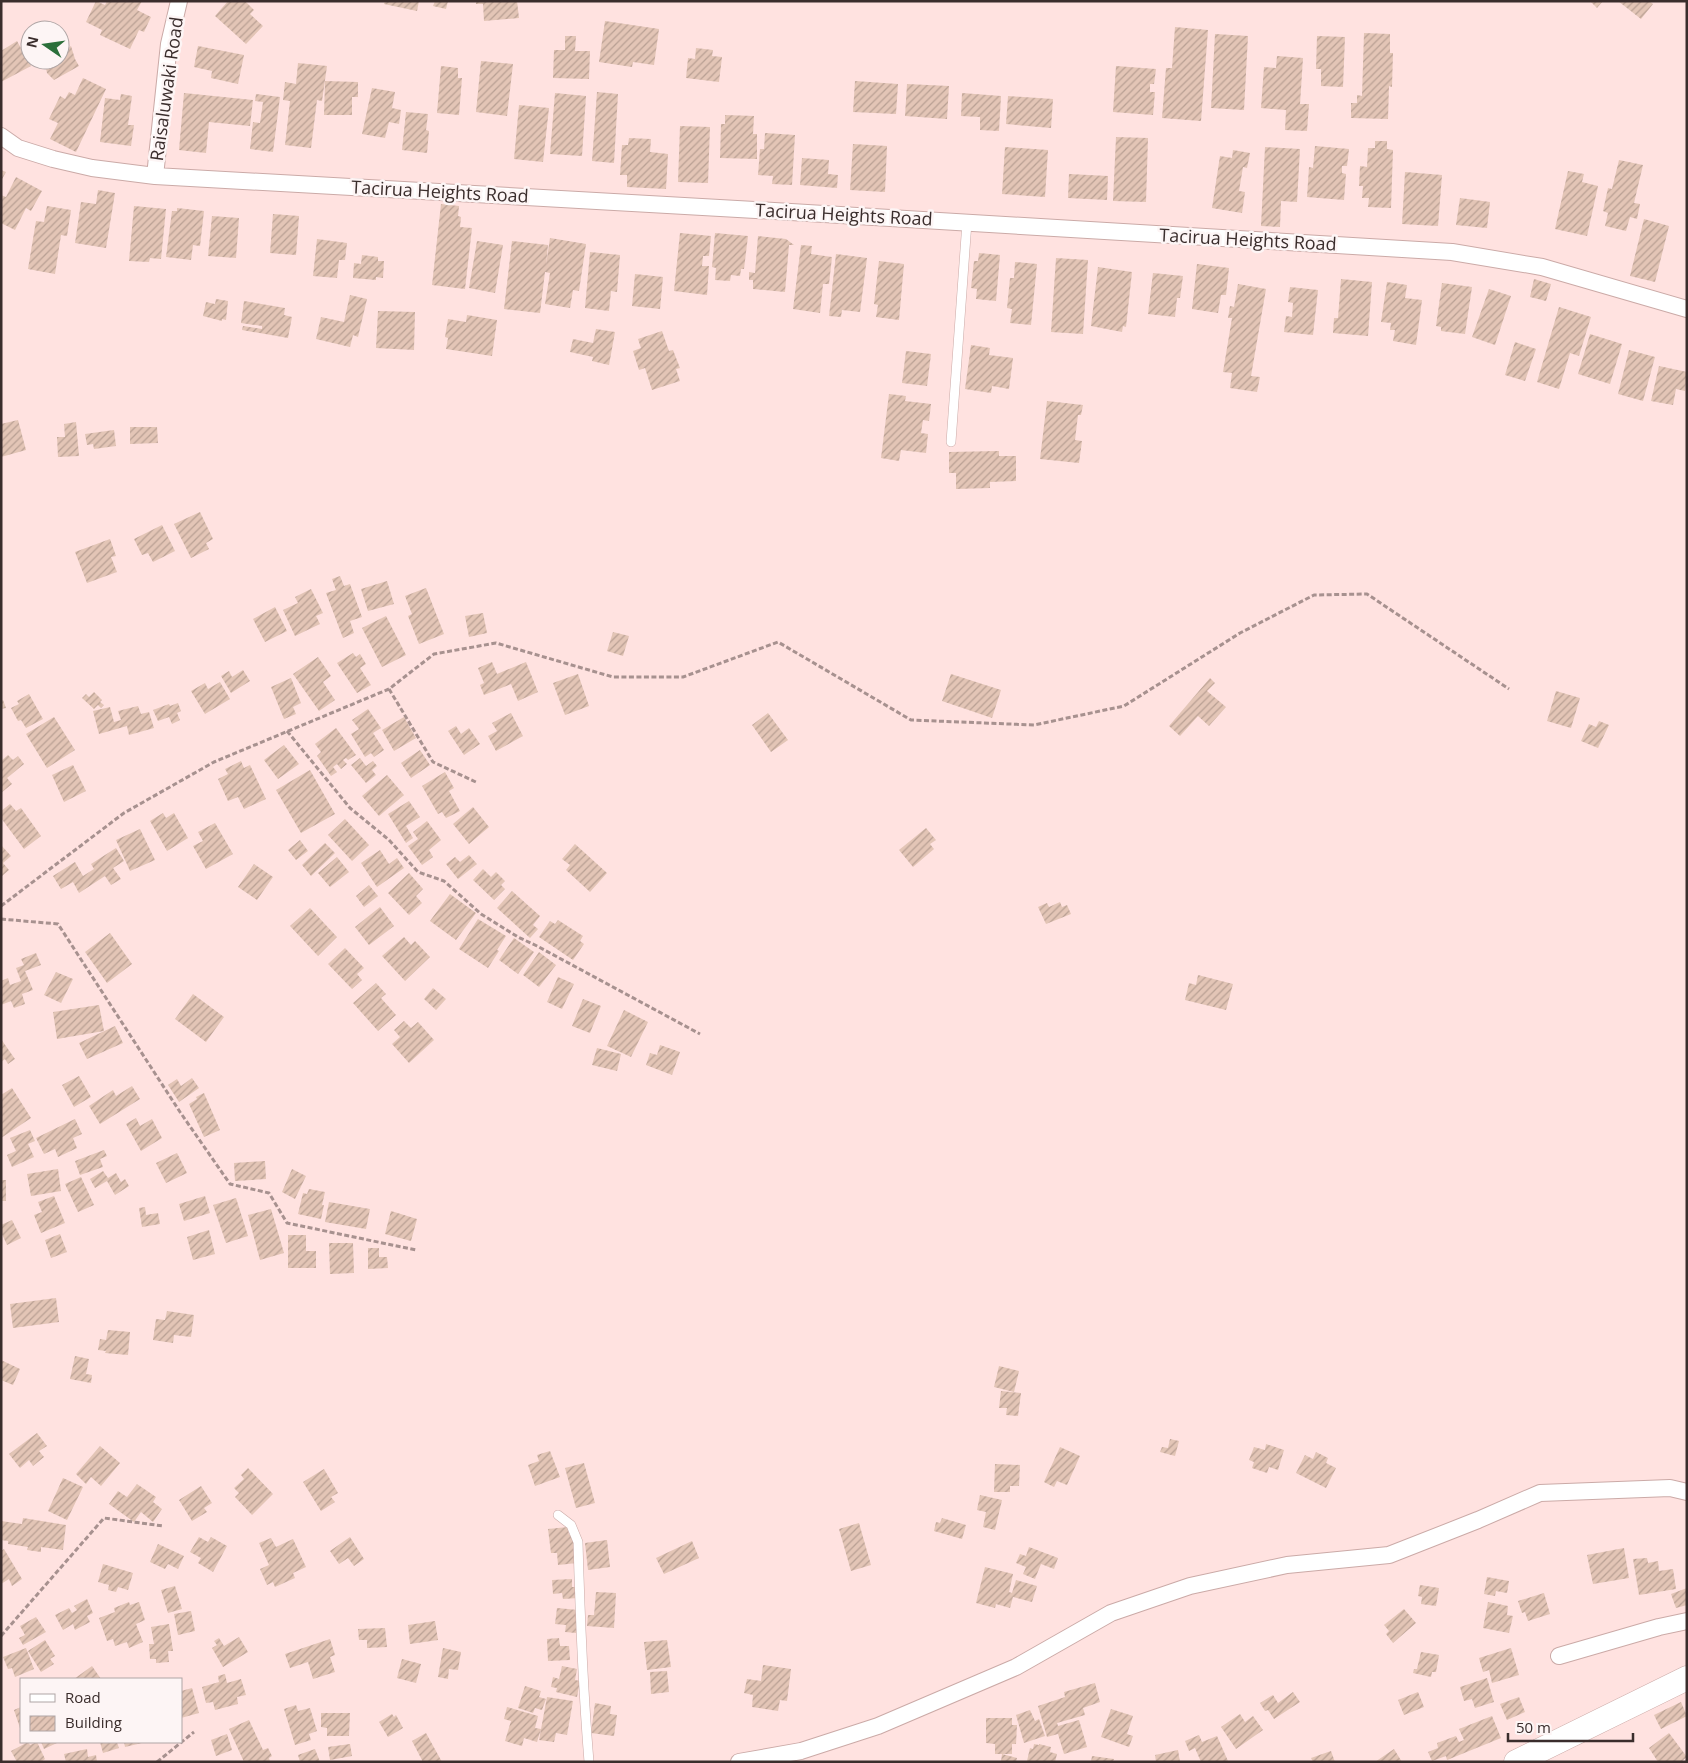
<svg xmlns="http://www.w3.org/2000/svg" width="1688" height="1763" viewBox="0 0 1688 1763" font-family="'Open Sans',sans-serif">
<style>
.building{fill:url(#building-hatch)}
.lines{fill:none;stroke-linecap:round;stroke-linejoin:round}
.lane-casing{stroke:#cbaaa7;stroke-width:10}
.street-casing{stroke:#cbaaa7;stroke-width:18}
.secondary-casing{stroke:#cbaaa7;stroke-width:25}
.path{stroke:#a7918f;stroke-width:3;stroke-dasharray:5 2.5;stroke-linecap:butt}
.lane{stroke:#fff;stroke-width:9}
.street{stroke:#fff;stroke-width:16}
.secondary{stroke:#fff;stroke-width:24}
.labels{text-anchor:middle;stroke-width:5;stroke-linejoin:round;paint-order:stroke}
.street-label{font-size:18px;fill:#3a2d2c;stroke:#fdf5f5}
</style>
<defs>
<pattern id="building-hatch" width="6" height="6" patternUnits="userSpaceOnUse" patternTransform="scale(1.25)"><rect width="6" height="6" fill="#e3c5b6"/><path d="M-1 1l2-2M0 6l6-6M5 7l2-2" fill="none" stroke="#b9a094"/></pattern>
</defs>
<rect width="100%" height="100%" fill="#ffe2e0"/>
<path class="building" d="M 96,1 L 105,5 L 107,1 L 142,1 L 137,10 L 151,17 L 144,32 L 139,30 L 130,49 L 100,35 L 102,30 L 86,22 Z
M 228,1 L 245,1 L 254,10 L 250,14 L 263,26 L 246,44 L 215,16 Z
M 385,1 L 419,1 L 417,11 L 384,4 Z
M 435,1 L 448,1 L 446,9 L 433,6 Z
M 476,1 L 517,1 L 519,18 L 484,21 L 483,4 L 476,4 Z
M 1590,1 L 1603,1 L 1597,8 Z
M 1618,1 L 1649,1 L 1653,4 L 1641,19 Z
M 605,21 L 659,29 L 654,65 L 633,62 L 632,67 L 599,62 Z
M 1175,27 L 1208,30 L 1201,121 L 1162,118 L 1166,68 L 1172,68 Z
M 1364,33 L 1390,34 L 1390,53 L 1393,53 L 1392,87 L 1389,86 L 1388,119 L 1351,118 L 1351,103 L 1357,103 L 1357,95 L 1362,96 Z
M 1215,34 L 1248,36 L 1244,110 L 1211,108 Z
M 565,36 L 576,36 L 575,51 L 590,51 L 589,79 L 553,78 L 554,50 L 565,50 Z
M 1317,36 L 1345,37 L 1343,87 L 1321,86 L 1321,69 L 1316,69 Z
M 17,41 L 31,66 L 1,82 L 1,51 Z
M 71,46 L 75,59 L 79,66 L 54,80 L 47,73 L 45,64 L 51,60 L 60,60 L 60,54 Z
M 198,46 L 244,55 L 238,84 L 211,78 L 212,71 L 194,67 Z
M 696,48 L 713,50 L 712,56 L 722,57 L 719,82 L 686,78 L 688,58 L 695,59 Z
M 1277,56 L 1303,58 L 1300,104 L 1309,104 L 1307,131 L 1285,130 L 1286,110 L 1261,108 L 1264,67 L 1276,68 Z
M 481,61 L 513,64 L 507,116 L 476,112 Z
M 298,63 L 327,66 L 322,101 L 317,100 L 311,148 L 285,145 L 290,101 L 283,100 L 285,82 L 296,84 Z
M 441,66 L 458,68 L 458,78 L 462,78 L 459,115 L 437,113 Z
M 1116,66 L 1156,69 L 1154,84 L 1150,84 L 1150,92 L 1155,92 L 1153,115 L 1113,112 Z
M 83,78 L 106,89 L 76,152 L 50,139 L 58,123 L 49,119 L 60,96 L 65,99 L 69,92 L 75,95 Z
M 325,81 L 358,82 L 358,97 L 352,97 L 352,115 L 324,115 Z
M 855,81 L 898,84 L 896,114 L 853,112 Z
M 907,84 L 949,86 L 947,119 L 905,116 Z
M 372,88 L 395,92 L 392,108 L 401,110 L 399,124 L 389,122 L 385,138 L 362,134 Z
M 597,92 L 618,94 L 614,163 L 592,161 Z
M 184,93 L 253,100 L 250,126 L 209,122 L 206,153 L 179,150 Z
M 555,93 L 586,96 L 582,156 L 550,154 Z
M 962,93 L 1001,96 L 999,131 L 980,130 L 980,117 L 961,116 Z
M 121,94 L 132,96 L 128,125 L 134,125 L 131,146 L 100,142 L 105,98 L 120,100 Z
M 256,94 L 280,97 L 273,152 L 250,149 L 253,122 L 260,123 L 263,102 L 255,101 Z
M 1008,96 L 1053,99 L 1051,128 L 1006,124 Z
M 519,105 L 549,108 L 543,162 L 514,159 Z
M 406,112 L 428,114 L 426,130 L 429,131 L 427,153 L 402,150 Z
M 725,115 L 754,116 L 753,134 L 757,134 L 757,159 L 720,158 L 721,124 L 725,124 Z
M 680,126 L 710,127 L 708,183 L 678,182 Z
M 765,133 L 795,135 L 792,185 L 772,184 L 773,176 L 758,175 L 760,149 L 764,149 Z
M 1116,137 L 1148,138 L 1146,202 L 1113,201 Z
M 629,138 L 651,139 L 650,152 L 668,154 L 666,189 L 627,187 L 627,175 L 620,175 L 622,145 L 628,145 Z
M 1375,141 L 1387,141 L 1387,149 L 1393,150 L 1391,208 L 1368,207 L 1369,198 L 1362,198 L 1363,186 L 1359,186 L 1360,166 L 1367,167 L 1368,148 L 1375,148 Z
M 853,144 L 887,146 L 885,192 L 850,190 Z
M 1315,146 L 1349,149 L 1347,166 L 1342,166 L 1342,173 L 1346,174 L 1344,200 L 1307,197 L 1309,167 L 1313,168 Z
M 1005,147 L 1048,150 L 1045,197 L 1002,194 Z
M 1265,147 L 1300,149 L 1297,202 L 1281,201 L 1280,227 L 1261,226 Z
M 1233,150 L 1250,153 L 1247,168 L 1243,167 L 1239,191 L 1245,192 L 1242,213 L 1212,208 L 1220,156 L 1232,158 Z
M 802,158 L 829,160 L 828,174 L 838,175 L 837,188 L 800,185 Z
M 1619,160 L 1643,165 L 1634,203 L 1640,204 L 1637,219 L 1630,217 L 1626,231 L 1605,226 L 1608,213 L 1603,211 L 1608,188 L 1612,189 Z
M 1,170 L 6,172 L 1,181 Z
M 1568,171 L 1584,174 L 1582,182 L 1598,186 L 1587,236 L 1555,229 Z
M 1405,172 L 1442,175 L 1438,226 L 1402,224 Z
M 1069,174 L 1108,176 L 1107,200 L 1068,198 Z
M 16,177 L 42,191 L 31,211 L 26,208 L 15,230 L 1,223 L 1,195 L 6,197 Z
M 98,190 L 115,193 L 106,248 L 75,243 L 81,202 L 96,204 Z
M 1460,198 L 1490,202 L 1487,228 L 1456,225 Z
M 441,204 L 459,206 L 458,216 L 461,217 L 460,227 L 472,228 L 465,289 L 432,285 Z
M 47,206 L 71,210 L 67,236 L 61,235 L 55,274 L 28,269 L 36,221 L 44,222 Z
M 134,206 L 166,209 L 161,259 L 150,258 L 149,262 L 129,261 Z
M 177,208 L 204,211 L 200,246 L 193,245 L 191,260 L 166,257 L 172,211 L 177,211 Z
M 273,214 L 299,216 L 296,255 L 270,253 Z
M 212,216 L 239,218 L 236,258 L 208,256 Z
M 1644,219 L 1669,226 L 1655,282 L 1630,276 Z
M 680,233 L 711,236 L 709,256 L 703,256 L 702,266 L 709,266 L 707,295 L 674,291 Z
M 715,233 L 748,236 L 744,269 L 741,269 L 740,276 L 731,275 L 730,281 L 715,280 L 716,268 L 712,267 Z
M 758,236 L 786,239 L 794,245 L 789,245 L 785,292 L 753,289 L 753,280 L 749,280 L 749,272 L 755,273 Z
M 550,238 L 586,244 L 579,291 L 573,290 L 570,308 L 545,304 L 550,273 L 545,272 L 540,313 L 504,309 L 512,241 L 548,245 L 546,265 Z
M 317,239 L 347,243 L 345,260 L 339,260 L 337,278 L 313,276 Z
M 477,241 L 503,245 L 495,293 L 469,288 Z
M 801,245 L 812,246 L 811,254 L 832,257 L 829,284 L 823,284 L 820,313 L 793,309 Z
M 590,252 L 620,255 L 617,292 L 611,291 L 609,311 L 585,308 Z
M 979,253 L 1000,255 L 996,301 L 976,299 L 977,289 L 971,288 L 974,261 L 978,261 Z
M 836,254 L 867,258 L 860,312 L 842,310 L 841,317 L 829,316 Z
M 362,255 L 378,257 L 378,261 L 384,261 L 383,278 L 376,277 L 376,280 L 353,278 L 354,263 L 361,264 Z
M 1056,258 L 1088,260 L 1083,334 L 1051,332 Z
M 879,261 L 904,264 L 899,320 L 876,317 L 878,305 L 874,304 Z
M 1015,262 L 1037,264 L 1031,325 L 1010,323 L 1012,309 L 1007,308 L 1010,278 L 1014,278 Z
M 1197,264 L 1229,268 L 1226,295 L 1221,295 L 1218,313 L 1192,309 Z
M 1098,267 L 1132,272 L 1126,327 L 1123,326 L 1122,332 L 1091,326 Z
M 1153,273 L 1183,276 L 1180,298 L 1177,298 L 1175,317 L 1148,314 Z
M 635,274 L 663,277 L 660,309 L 632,306 Z
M 1341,279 L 1372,282 L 1368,336 L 1333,333 L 1334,318 L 1338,318 Z
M 1534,279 L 1551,284 L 1546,301 L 1530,297 Z
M 1387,282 L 1407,285 L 1405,298 L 1422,300 L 1416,345 L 1393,341 L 1395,330 L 1390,330 L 1391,323 L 1381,322 Z
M 1442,283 L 1472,287 L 1465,334 L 1441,331 L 1441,327 L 1436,326 Z
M 1238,284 L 1266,289 L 1251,376 L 1260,377 L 1257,392 L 1230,388 L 1232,373 L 1223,372 L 1232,318 L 1228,318 L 1230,306 L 1234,307 Z
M 1290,287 L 1318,290 L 1313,335 L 1284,332 L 1286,316 L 1292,317 L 1293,303 L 1288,302 Z
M 1489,289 L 1511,296 L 1495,345 L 1472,337 Z
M 350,295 L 367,299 L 358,337 L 353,335 L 350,347 L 316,339 L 321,317 L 344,322 Z
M 216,299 L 228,301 L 226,320 L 222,319 L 222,321 L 203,316 L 206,302 L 215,304 Z
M 244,301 L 285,308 L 284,315 L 292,317 L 288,338 L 242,330 L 243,326 L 262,329 L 262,326 L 241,323 Z
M 1559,307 L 1591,317 L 1579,356 L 1570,353 L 1559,389 L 1537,382 Z
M 378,311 L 415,312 L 414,350 L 376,348 Z
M 467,315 L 497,320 L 492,356 L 446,349 L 448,338 L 445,337 L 448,319 L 466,322 Z
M 596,329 L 615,332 L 609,365 L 592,361 L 593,357 L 570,352 L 573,339 L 593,343 Z
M 662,331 L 669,351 L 673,350 L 680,368 L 676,369 L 680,381 L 652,390 L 645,368 L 639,370 L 633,351 L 641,348 L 638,339 Z
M 1590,334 L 1622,344 L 1610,384 L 1578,374 Z
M 1515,342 L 1536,349 L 1525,381 L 1505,375 Z
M 971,345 L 990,348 L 989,355 L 1013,358 L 1009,389 L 992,386 L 991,393 L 965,389 Z
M 1629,350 L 1655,357 L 1643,401 L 1618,394 Z
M 906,351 L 931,354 L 927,386 L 902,383 Z
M 1659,366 L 1687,372 L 1685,391 L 1676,389 L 1673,405 L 1651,401 Z
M 889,394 L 906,396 L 905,401 L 931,404 L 929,421 L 923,420 L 921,433 L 928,434 L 926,453 L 901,450 L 899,461 L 881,458 Z
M 1047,401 L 1083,405 L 1081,415 L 1078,415 L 1075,440 L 1082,441 L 1079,463 L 1040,459 Z
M 18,420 L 26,450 L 1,457 L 1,424 Z
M 76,422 L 79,456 L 58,457 L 57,437 L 65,437 L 64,424 Z
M 130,427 L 157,427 L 158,443 L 130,444 Z
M 114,430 L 116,446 L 94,449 L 93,444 L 87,445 L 85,434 Z
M 999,451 L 999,456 L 1016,456 L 1016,481 L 990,482 L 990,488 L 956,489 L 956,473 L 949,473 L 949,452 Z
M 200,512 L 213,539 L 206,543 L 209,549 L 191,558 L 174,524 Z
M 162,525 L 175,551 L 153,562 L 148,553 L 142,555 L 134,539 Z
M 110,539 L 116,556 L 111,557 L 117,572 L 87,583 L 75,552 Z
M 340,576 L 344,586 L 350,584 L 362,617 L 350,621 L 354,633 L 343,638 L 326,593 L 336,590 L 332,579 Z
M 387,581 L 394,604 L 368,611 L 361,589 Z
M 426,588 L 444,634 L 419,644 L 408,616 L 412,614 L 405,596 Z
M 311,589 L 323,613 L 316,616 L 320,624 L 295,636 L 283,610 L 298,603 L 295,597 Z
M 275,607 L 287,631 L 265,642 L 253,619 Z
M 483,613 L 487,633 L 469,637 L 465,616 Z
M 386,616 L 406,655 L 382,667 L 362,628 Z
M 613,632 L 629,636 L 623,656 L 607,651 Z
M 353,653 L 356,657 L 360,654 L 366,664 L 360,668 L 371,685 L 357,693 L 337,663 Z
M 318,657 L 331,676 L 323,682 L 335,700 L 319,711 L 293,674 Z
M 492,662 L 497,674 L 526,662 L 538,692 L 518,701 L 511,684 L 484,695 L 480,685 L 484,683 L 478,668 Z
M 243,670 L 250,681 L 231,693 L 221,676 L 229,671 L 232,677 Z
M 578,674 L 589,706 L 565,715 L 553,683 Z
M 951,674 L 1001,690 L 992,718 L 942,701 Z
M 291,678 L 301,703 L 293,707 L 296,714 L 284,719 L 271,687 Z
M 1210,678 L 1215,683 L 1207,691 L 1226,707 L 1209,726 L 1198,716 L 1180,736 L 1169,726 Z
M 220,682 L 230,699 L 205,714 L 191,691 L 205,683 L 208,689 Z
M 1556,691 L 1580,698 L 1571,728 L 1547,721 Z
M 94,692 L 102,700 L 100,702 L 104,705 L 101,708 L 98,705 L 94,709 L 82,698 L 86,694 L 89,697 Z
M 29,694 L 43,719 L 26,728 L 21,720 L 18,721 L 11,708 L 19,704 L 17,701 Z
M 3,700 L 6,708 L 1,709 L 1,701 Z
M 178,703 L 181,711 L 177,713 L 180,720 L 172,724 L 169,717 L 158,721 L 153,710 L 169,704 L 170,706 Z
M 138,706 L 141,714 L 149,712 L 154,728 L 129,735 L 127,726 L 99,734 L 93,711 L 110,707 L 114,722 L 121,720 L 118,711 Z
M 368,709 L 381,728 L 373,733 L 384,750 L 374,757 L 371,753 L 365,757 L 351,734 L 359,729 L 352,720 Z
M 511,713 L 523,736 L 496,751 L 488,736 L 497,731 L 492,723 Z
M 768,713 L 788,740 L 771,752 L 752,725 Z
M 54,717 L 75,750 L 47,768 L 26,734 Z
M 404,717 L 416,738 L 394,751 L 382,730 Z
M 1599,721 L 1609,725 L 1598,748 L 1581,741 L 1589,724 L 1596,727 Z
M 456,726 L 461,734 L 469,728 L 480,744 L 464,755 L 448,731 Z
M 336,728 L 356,755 L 348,760 L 346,758 L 343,760 L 347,764 L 341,769 L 337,764 L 333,767 L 337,772 L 331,776 L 317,756 L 321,752 L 315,744 Z
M 284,745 L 299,764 L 278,779 L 264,760 Z
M 420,750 L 430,765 L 411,778 L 401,763 Z
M 8,755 L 13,760 L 18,756 L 24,764 L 7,778 L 12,784 L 1,793 L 1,761 Z
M 360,758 L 366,766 L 373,761 L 377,766 L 372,770 L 376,775 L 366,783 L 351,765 Z
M 241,761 L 244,768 L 250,765 L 266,799 L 244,809 L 238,797 L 228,801 L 218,779 L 228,774 L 225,769 Z
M 73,765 L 86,791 L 64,802 L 52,775 Z
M 310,770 L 335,814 L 301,833 L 276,790 Z
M 445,772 L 454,788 L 449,791 L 460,811 L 446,818 L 442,812 L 438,814 L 422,786 Z
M 387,775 L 404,795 L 379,816 L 362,796 Z
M 409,801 L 420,817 L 406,826 L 413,838 L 406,843 L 388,814 Z
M 10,804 L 16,811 L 21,808 L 41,836 L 24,849 L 1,818 L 1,811 Z
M 473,807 L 489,827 L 469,844 L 453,824 Z
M 163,813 L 166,818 L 174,813 L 188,838 L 167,851 L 150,821 Z
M 345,819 L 369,845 L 352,861 L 328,835 Z
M 427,821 L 441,840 L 429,850 L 433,857 L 422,865 L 408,846 L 418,839 L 413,832 Z
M 215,823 L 233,854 L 206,869 L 193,846 L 203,841 L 198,832 Z
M 926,828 L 936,840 L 930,844 L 934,849 L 913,867 L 899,850 Z
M 140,829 L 155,860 L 130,871 L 116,840 Z
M 300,840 L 308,851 L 296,860 L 288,850 Z
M 325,843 L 335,853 L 311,876 L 302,865 Z
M 575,844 L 607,873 L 590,892 L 566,870 L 570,865 L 562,859 Z
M 1,845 L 11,856 L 3,863 L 9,870 L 2,876 Z
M 116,848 L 124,861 L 113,868 L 121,879 L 111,885 L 105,876 L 79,893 L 73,882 L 61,889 L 53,876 L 75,862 L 83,876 L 94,869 L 91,864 Z
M 380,850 L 389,864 L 397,858 L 404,868 L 377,887 L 361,863 Z
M 469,855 L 477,864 L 458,879 L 446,864 L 455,857 L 460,862 Z
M 337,857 L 349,872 L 330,887 L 318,873 Z
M 254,864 L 273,877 L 257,900 L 238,887 Z
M 483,869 L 491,877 L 496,872 L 505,881 L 501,885 L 505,889 L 494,900 L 473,880 Z
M 409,873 L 423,889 L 416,896 L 422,903 L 409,915 L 388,893 Z
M 369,885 L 378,896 L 364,907 L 356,896 Z
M 512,891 L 540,916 L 533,925 L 538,929 L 530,938 L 497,908 Z
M 450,894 L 476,913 L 456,940 L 430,921 Z
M 1060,902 L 1062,907 L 1067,905 L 1071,914 L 1046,924 L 1038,907 L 1047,903 L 1049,907 Z
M 380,907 L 394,926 L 369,945 L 355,927 Z
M 310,908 L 337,937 L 318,956 L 290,926 Z
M 478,919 L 506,936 L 497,950 L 499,951 L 488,968 L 459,949 Z
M 558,920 L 583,936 L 580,941 L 584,944 L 573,960 L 539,937 L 550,921 L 555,924 Z
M 110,933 L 132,964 L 107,983 L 85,952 Z
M 404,937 L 411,945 L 415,941 L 430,957 L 405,981 L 382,956 Z
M 514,938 L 534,952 L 518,974 L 499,960 Z
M 345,948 L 364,968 L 357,974 L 362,980 L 352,989 L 328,964 Z
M 539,952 L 556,965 L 539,987 L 523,975 Z
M 36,953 L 41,965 L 25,971 L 33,990 L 22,994 L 25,1004 L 14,1008 L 11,1001 L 1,1005 L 1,981 L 8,978 L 10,985 L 21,981 L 16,968 L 24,965 L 21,959 Z
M 56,972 L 73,979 L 61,1003 L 44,995 Z
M 1198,975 L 1233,984 L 1226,1010 L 1185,1000 L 1189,983 L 1196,985 Z
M 558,977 L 574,984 L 562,1009 L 547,1002 Z
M 376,983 L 386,994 L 381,998 L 396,1015 L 378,1031 L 353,1003 Z
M 433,988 L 446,999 L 436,1010 L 424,999 Z
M 193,994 L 224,1017 L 206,1042 L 175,1019 Z
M 583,999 L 601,1006 L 590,1033 L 572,1026 Z
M 99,1005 L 104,1031 L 57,1039 L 53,1012 Z
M 624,1010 L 648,1022 L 631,1057 L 607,1046 Z
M 404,1021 L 411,1028 L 418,1022 L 434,1040 L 409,1063 L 392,1044 L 400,1037 L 394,1030 Z
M 115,1026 L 123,1043 L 87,1059 L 79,1043 Z
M 1,1039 L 15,1059 L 8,1064 L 5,1059 L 1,1062 Z
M 660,1045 L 680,1052 L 672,1075 L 646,1065 L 650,1053 L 657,1055 Z
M 597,1048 L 621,1054 L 617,1071 L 592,1065 Z
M 79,1076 L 91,1097 L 74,1107 L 62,1085 Z
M 192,1078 L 199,1088 L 179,1102 L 168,1085 L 177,1079 L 181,1086 Z
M 132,1086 L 140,1099 L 100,1124 L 89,1106 L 113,1090 L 116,1096 Z
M 12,1088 L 31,1118 L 1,1138 L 1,1095 Z
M 204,1093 L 220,1130 L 204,1137 L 189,1104 L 197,1099 L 196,1097 Z
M 136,1118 L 140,1126 L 152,1119 L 162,1138 L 141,1151 L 126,1124 Z
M 75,1119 L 82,1134 L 73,1138 L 77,1148 L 58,1157 L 55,1149 L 44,1154 L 36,1138 Z
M 30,1130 L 35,1141 L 28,1144 L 34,1157 L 12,1167 L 7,1155 L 16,1151 L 10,1138 Z
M 104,1150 L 107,1156 L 100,1159 L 103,1167 L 80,1175 L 75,1161 Z
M 177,1153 L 187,1173 L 166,1183 L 156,1163 Z
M 265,1161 L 266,1179 L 235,1181 L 234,1163 Z
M 58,1169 L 61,1191 L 31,1196 L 27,1174 Z
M 292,1169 L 306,1176 L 295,1199 L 282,1192 Z
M 103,1171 L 108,1178 L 116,1173 L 121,1182 L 125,1179 L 129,1186 L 115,1195 L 107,1181 L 95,1188 L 90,1179 Z
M 81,1177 L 94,1205 L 78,1212 L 65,1184 Z
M 1,1180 L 6,1180 L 6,1201 L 1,1201 Z
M 309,1189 L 325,1192 L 322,1205 L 324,1205 L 321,1219 L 298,1214 L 303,1193 L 307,1194 Z
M 54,1196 L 65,1223 L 41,1233 L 34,1215 L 42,1212 L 38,1202 Z
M 205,1196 L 210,1213 L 184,1221 L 179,1204 Z
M 236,1198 L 248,1236 L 226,1243 L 213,1205 Z
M 329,1202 L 370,1209 L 366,1229 L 325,1222 Z
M 145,1207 L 146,1215 L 158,1213 L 160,1224 L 142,1227 L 139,1208 Z
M 271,1209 L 284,1253 L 260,1260 L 248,1215 Z
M 391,1211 L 417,1219 L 411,1241 L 385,1234 Z
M 12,1220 L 21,1238 L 7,1245 L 1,1232 L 1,1225 Z
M 209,1230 L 215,1254 L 193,1260 L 187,1237 Z
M 60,1234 L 67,1252 L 51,1258 L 45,1240 Z
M 288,1235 L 306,1235 L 306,1251 L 316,1251 L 316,1268 L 288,1268 Z
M 329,1243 L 353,1243 L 354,1273 L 330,1274 Z
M 368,1248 L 379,1248 L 379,1257 L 387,1257 L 388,1268 L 368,1269 Z
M 56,1298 L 59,1322 L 13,1328 L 10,1304 Z
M 167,1311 L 194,1315 L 191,1337 L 174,1335 L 173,1343 L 153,1340 L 156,1319 L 165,1320 Z
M 108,1330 L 130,1332 L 128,1355 L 105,1353 L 106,1351 L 98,1350 L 100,1339 L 106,1340 Z
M 75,1356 L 89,1359 L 86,1374 L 92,1375 L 91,1383 L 70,1379 Z
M 1,1360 L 20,1369 L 13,1385 L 1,1380 Z
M 999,1366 L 1019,1371 L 1014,1392 L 994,1387 Z
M 1001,1391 L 1021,1393 L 1018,1416 L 1006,1415 L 1007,1408 L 999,1408 Z
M 37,1433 L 47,1446 L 39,1451 L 44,1457 L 33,1466 L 29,1460 L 20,1468 L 9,1454 Z
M 1170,1439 L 1179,1441 L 1175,1456 L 1160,1452 L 1162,1447 L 1168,1448 Z
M 1266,1444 L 1284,1450 L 1278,1470 L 1269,1467 L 1267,1473 L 1252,1468 L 1254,1462 L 1249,1460 L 1254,1447 L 1265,1450 Z
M 100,1446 L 120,1463 L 101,1486 L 91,1477 L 86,1484 L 76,1474 Z
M 1060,1447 L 1080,1456 L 1067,1485 L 1057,1481 L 1054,1487 L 1044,1482 Z
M 550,1451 L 560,1477 L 535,1486 L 528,1465 L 539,1461 L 537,1455 Z
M 1316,1452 L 1328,1458 L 1326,1463 L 1336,1468 L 1326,1488 L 1296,1473 L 1305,1455 L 1313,1459 Z
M 584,1463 L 595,1503 L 576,1508 L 565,1468 Z
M 995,1464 L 1020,1465 L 1019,1486 L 1010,1486 L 1010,1492 L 994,1492 Z
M 248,1468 L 273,1494 L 252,1515 L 235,1497 L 239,1493 L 234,1488 L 244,1479 L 241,1475 Z
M 324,1469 L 338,1493 L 331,1497 L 335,1502 L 321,1511 L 303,1482 Z
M 63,1478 L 83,1487 L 67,1520 L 48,1511 Z
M 137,1484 L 156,1497 L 153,1502 L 162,1509 L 153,1522 L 141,1512 L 134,1522 L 109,1504 L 118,1491 L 127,1497 Z
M 201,1486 L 212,1503 L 204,1508 L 207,1512 L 192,1521 L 179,1500 Z
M 980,1495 L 1002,1500 L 995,1530 L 983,1527 L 986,1512 L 977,1510 Z
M 23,1518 L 66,1525 L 63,1550 L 41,1547 L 41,1552 L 27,1550 L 28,1547 L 8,1544 L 8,1541 L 1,1540 L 1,1521 L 22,1524 Z
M 942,1518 L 966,1525 L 962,1539 L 934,1531 L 936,1522 L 940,1523 Z
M 859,1523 L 871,1565 L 851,1571 L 839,1529 Z
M 568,1527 L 569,1535 L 574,1534 L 577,1563 L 558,1565 L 557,1553 L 551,1553 L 548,1529 Z
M 199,1537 L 208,1542 L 211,1537 L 227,1546 L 213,1572 L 198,1563 L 201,1558 L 190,1552 Z
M 350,1537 L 364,1559 L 354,1566 L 348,1558 L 339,1564 L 330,1551 Z
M 271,1538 L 276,1547 L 293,1539 L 306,1567 L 293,1573 L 295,1578 L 275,1587 L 273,1582 L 267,1585 L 260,1569 L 269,1565 L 259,1543 Z
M 607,1540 L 610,1567 L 588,1570 L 585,1543 Z
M 692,1541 L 699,1558 L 664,1574 L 656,1558 Z
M 158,1544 L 184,1556 L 178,1569 L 168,1564 L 165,1569 L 150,1562 Z
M 1029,1547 L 1058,1558 L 1054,1569 L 1041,1564 L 1035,1579 L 1023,1574 L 1026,1567 L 1016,1563 L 1020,1554 L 1026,1556 Z
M 1624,1548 L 1629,1578 L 1593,1584 L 1587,1555 Z
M 4,1549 L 22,1579 L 12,1586 L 9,1579 L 1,1584 L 1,1551 Z
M 1647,1558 L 1648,1563 L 1658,1561 L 1659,1571 L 1673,1569 L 1676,1589 L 1639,1595 L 1633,1559 Z
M 103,1564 L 133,1573 L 128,1590 L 118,1587 L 116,1592 L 108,1590 L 109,1585 L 98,1582 Z
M 985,1567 L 1013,1574 L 1009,1592 L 1012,1593 L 1016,1580 L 1037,1586 L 1032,1602 L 1013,1597 L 1010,1608 L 996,1604 L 995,1608 L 976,1603 Z
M 1487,1577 L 1509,1581 L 1507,1593 L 1496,1591 L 1495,1596 L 1484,1594 Z
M 572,1579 L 572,1587 L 577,1587 L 578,1598 L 563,1599 L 562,1593 L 553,1594 L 552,1580 Z
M 1420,1585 L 1439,1588 L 1436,1606 L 1421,1604 L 1422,1597 L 1418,1596 Z
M 175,1586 L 182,1609 L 168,1613 L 161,1590 Z
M 1687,1588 L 1687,1605 L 1676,1608 L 1671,1594 Z
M 596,1592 L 616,1593 L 614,1628 L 587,1626 L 588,1615 L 594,1615 Z
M 1544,1593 L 1550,1614 L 1528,1621 L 1525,1612 L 1522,1613 L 1518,1601 Z
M 87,1599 L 93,1613 L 87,1616 L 90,1622 L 75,1630 L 73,1624 L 63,1630 L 55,1615 L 69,1608 L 72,1613 L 77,1610 L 74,1606 Z
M 129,1602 L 130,1605 L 139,1602 L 145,1620 L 136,1624 L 143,1642 L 129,1648 L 127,1642 L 115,1646 L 113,1639 L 107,1641 L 99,1618 L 115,1612 L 114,1608 Z
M 1488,1602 L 1508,1606 L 1507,1615 L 1513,1616 L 1509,1633 L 1483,1628 Z
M 557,1608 L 578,1610 L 576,1633 L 565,1632 L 566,1625 L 555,1624 Z
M 1404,1609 L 1416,1623 L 1393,1643 L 1386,1634 L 1389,1631 L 1384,1625 Z
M 191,1611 L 195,1631 L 178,1635 L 174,1614 Z
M 36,1617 L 46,1632 L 23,1645 L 19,1638 L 25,1635 L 20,1626 Z
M 435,1621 L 438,1640 L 410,1644 L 408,1625 Z
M 169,1624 L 173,1651 L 168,1651 L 169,1662 L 156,1663 L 156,1659 L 150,1659 L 149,1644 L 154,1644 L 151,1627 Z
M 385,1628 L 387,1647 L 367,1648 L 367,1640 L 359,1640 L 358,1629 Z
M 239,1637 L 248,1652 L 223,1667 L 212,1648 L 217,1645 L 214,1641 L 219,1638 L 224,1646 Z
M 559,1638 L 560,1646 L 569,1646 L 570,1660 L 548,1661 L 547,1639 Z
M 330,1639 L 335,1655 L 330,1657 L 335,1672 L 313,1679 L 308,1662 L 290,1668 L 285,1654 Z
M 45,1640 L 55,1656 L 50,1659 L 54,1664 L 41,1672 L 28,1651 Z
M 667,1640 L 671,1667 L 647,1670 L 644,1642 Z
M 26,1648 L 34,1669 L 15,1677 L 12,1668 L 8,1669 L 3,1657 Z
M 443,1648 L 461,1652 L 458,1670 L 449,1669 L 448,1679 L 438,1677 Z
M 1511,1648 L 1519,1675 L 1492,1683 L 1489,1670 L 1483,1672 L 1479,1658 Z
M 1421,1652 L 1439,1655 L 1436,1672 L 1432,1672 L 1431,1677 L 1413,1673 L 1414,1669 L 1417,1669 Z
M 402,1659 L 421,1664 L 416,1683 L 397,1678 Z
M 763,1665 L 791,1669 L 787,1701 L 780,1700 L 778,1711 L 752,1707 L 753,1695 L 744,1693 L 747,1679 L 761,1681 Z
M 92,1666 L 101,1679 L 74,1679 Z
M 562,1666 L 577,1669 L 575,1680 L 580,1681 L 577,1697 L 556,1692 L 557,1688 L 551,1687 L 553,1677 L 559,1679 Z
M 667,1671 L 669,1692 L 651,1694 L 650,1672 Z
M 225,1674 L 227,1683 L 241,1679 L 246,1695 L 237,1697 L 238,1704 L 215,1710 L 213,1702 L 206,1703 L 202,1687 L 219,1682 L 218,1676 Z
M 1487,1678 L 1494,1702 L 1475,1708 L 1472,1699 L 1464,1701 L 1460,1687 Z
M 1095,1683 L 1100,1702 L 1083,1708 L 1085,1715 L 1057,1723 L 1058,1726 L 1079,1720 L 1087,1747 L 1064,1754 L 1058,1734 L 1047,1737 L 1038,1706 L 1065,1697 L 1064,1692 Z
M 525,1686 L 541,1691 L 539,1697 L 546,1699 L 542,1710 L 535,1708 L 533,1713 L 518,1708 Z
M 192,1688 L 199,1713 L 181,1718 L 181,1691 Z
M 1293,1692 L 1300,1702 L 1274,1719 L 1268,1710 L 1265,1711 L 1260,1703 L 1273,1695 L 1278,1703 Z
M 1418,1692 L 1424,1707 L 1404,1715 L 1398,1700 Z
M 547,1697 L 573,1701 L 567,1735 L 556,1733 L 554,1742 L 539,1740 Z
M 1519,1697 L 1525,1712 L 1507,1720 L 1500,1704 Z
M 1681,1702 L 1687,1716 L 1661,1729 L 1654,1715 Z
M 595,1703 L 611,1706 L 610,1714 L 617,1715 L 614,1736 L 591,1733 Z
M 296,1705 L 298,1711 L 310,1708 L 317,1731 L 309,1734 L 311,1740 L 295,1745 L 284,1709 Z
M 21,1707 L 21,1731 L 14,1710 Z
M 507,1707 L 538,1716 L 535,1728 L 541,1729 L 537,1742 L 524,1738 L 522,1746 L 505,1741 L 511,1721 L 504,1719 Z
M 1111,1709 L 1133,1716 L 1127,1734 L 1133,1736 L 1129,1747 L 1101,1737 Z
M 1030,1710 L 1035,1721 L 1039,1719 L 1045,1736 L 1024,1743 L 1016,1715 Z
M 321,1713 L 350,1713 L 349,1736 L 327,1736 L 327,1728 L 321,1727 Z
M 392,1714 L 394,1717 L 396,1715 L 403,1728 L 388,1737 L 379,1722 Z
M 1240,1714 L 1245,1722 L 1253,1716 L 1263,1730 L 1236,1749 L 1221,1727 Z
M 1492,1716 L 1501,1738 L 1447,1760 L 1446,1756 L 1432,1761 L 1428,1752 L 1438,1748 L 1437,1743 L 1456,1736 L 1459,1742 L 1464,1740 L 1459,1729 Z
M 986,1718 L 1012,1718 L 1012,1725 L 1017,1725 L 1016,1744 L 1012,1744 L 1012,1754 L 995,1754 L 995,1744 L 986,1743 Z
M 249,1720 L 263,1750 L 268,1748 L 272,1756 L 269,1758 L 270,1762 L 244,1762 L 229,1729 Z
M 426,1733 L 442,1762 L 423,1762 L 412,1741 Z
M 1669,1733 L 1687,1757 L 1681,1762 L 1658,1762 L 1649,1748 Z
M 227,1734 L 232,1750 L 216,1756 L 211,1740 Z
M 1199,1735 L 1202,1742 L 1217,1736 L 1228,1761 L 1201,1762 L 1195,1748 L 1189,1751 L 1185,1741 Z
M 28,1742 L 30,1745 L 37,1742 L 45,1759 L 41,1762 L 17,1762 L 11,1751 Z
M 41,1742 L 59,1742 L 44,1749 Z
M 100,1742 L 117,1742 L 119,1748 L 103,1753 Z
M 124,1742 L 146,1742 L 125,1747 Z
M 350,1744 L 352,1756 L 330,1760 L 328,1747 Z
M 1034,1744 L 1039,1745 L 1039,1744 L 1051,1747 L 1050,1752 L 1057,1754 L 1055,1762 L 1027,1761 L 1030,1748 L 1033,1749 Z
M 87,1749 L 88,1757 L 96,1755 L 97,1762 L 66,1762 L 64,1754 Z
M 315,1749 L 320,1762 L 300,1762 L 298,1755 Z
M 1394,1749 L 1402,1762 L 1375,1762 Z
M 1178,1750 L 1180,1762 L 1156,1762 L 1155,1755 Z
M 1331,1751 L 1335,1762 L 1313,1762 L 1311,1758 Z
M 1002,1754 L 1017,1758 L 1016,1762 L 1001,1762 Z
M 1092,1756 L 1114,1759 L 1113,1762 L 1091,1762 Z"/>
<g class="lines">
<g class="lane-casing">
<path id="lane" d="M 951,442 L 967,222
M 558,1515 L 571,1525 L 578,1542 C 580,1616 583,1689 589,1762"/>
</g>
<g class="street-casing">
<path id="street" d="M 1,136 L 18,148 L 53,159 L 92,168 L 155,176 L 791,212 L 1452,252 L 1542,267 L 1687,309
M 155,176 L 169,44 L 179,1
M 1559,1656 L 1659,1627 L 1687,1621
M 739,1762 L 801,1751 L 878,1726 L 1016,1667 L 1111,1613 L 1190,1586 L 1287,1565 L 1389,1555 L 1478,1520 L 1540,1493 L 1670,1488 L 1687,1492"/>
</g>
<g class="secondary-casing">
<path id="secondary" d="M 1516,1762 L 1687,1678"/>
</g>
<path class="path" d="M 389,689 L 433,762 L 478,783
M 287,731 L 350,808 L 389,840 L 418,872 L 444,881 L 481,914 L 518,937 L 537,946 L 700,1034
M 1,906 L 124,813 L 214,762 L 389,689 L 434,654 L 496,643 L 613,677 L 683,677 L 778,642 L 911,720 L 1034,725 L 1124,706 L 1240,633 L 1314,595 L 1367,594 L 1509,689
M 1,919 L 58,924 L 180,1112 L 230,1184 L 269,1193 L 287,1223 L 416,1250
M 1,1636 L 104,1518 L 163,1526
M 157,1762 L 194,1732"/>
<use href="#lane" class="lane"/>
<use href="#street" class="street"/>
<use href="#secondary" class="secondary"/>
</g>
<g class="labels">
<g class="street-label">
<text transform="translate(167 89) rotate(-82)" y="6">Raisaluwaki Road</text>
<text transform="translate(440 192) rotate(3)" y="6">Tacirua Heights Road</text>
<text transform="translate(844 215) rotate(3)" y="6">Tacirua Heights Road</text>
<text transform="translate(1248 240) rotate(3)" y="6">Tacirua Heights Road</text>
</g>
</g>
<rect width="1688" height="1763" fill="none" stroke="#3a2d2c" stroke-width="5"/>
<rect x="20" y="1678" width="162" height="65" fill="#fdf5f5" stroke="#afa5a5"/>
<rect x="30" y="1694" width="25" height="8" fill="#ffffff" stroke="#afa5a5"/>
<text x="65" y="1703" font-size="15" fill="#3a2d2c">Road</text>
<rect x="30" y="1716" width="25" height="15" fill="url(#building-hatch)" stroke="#afa5a5"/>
<text x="65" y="1728" font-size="15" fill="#3a2d2c">Building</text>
<g transform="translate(45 45) rotate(283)"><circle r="24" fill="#fdf5f5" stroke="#afa5a5"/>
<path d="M0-4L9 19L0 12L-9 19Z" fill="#2b6f3a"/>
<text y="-8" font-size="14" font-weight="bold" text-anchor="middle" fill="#3a2d2c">N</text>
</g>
<path d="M1508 1733v8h125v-8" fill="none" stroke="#3a2d2c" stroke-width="2.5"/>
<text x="1516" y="1733" font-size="15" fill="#3a2d2c" stroke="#fdf5f5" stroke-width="4" paint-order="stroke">50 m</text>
</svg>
